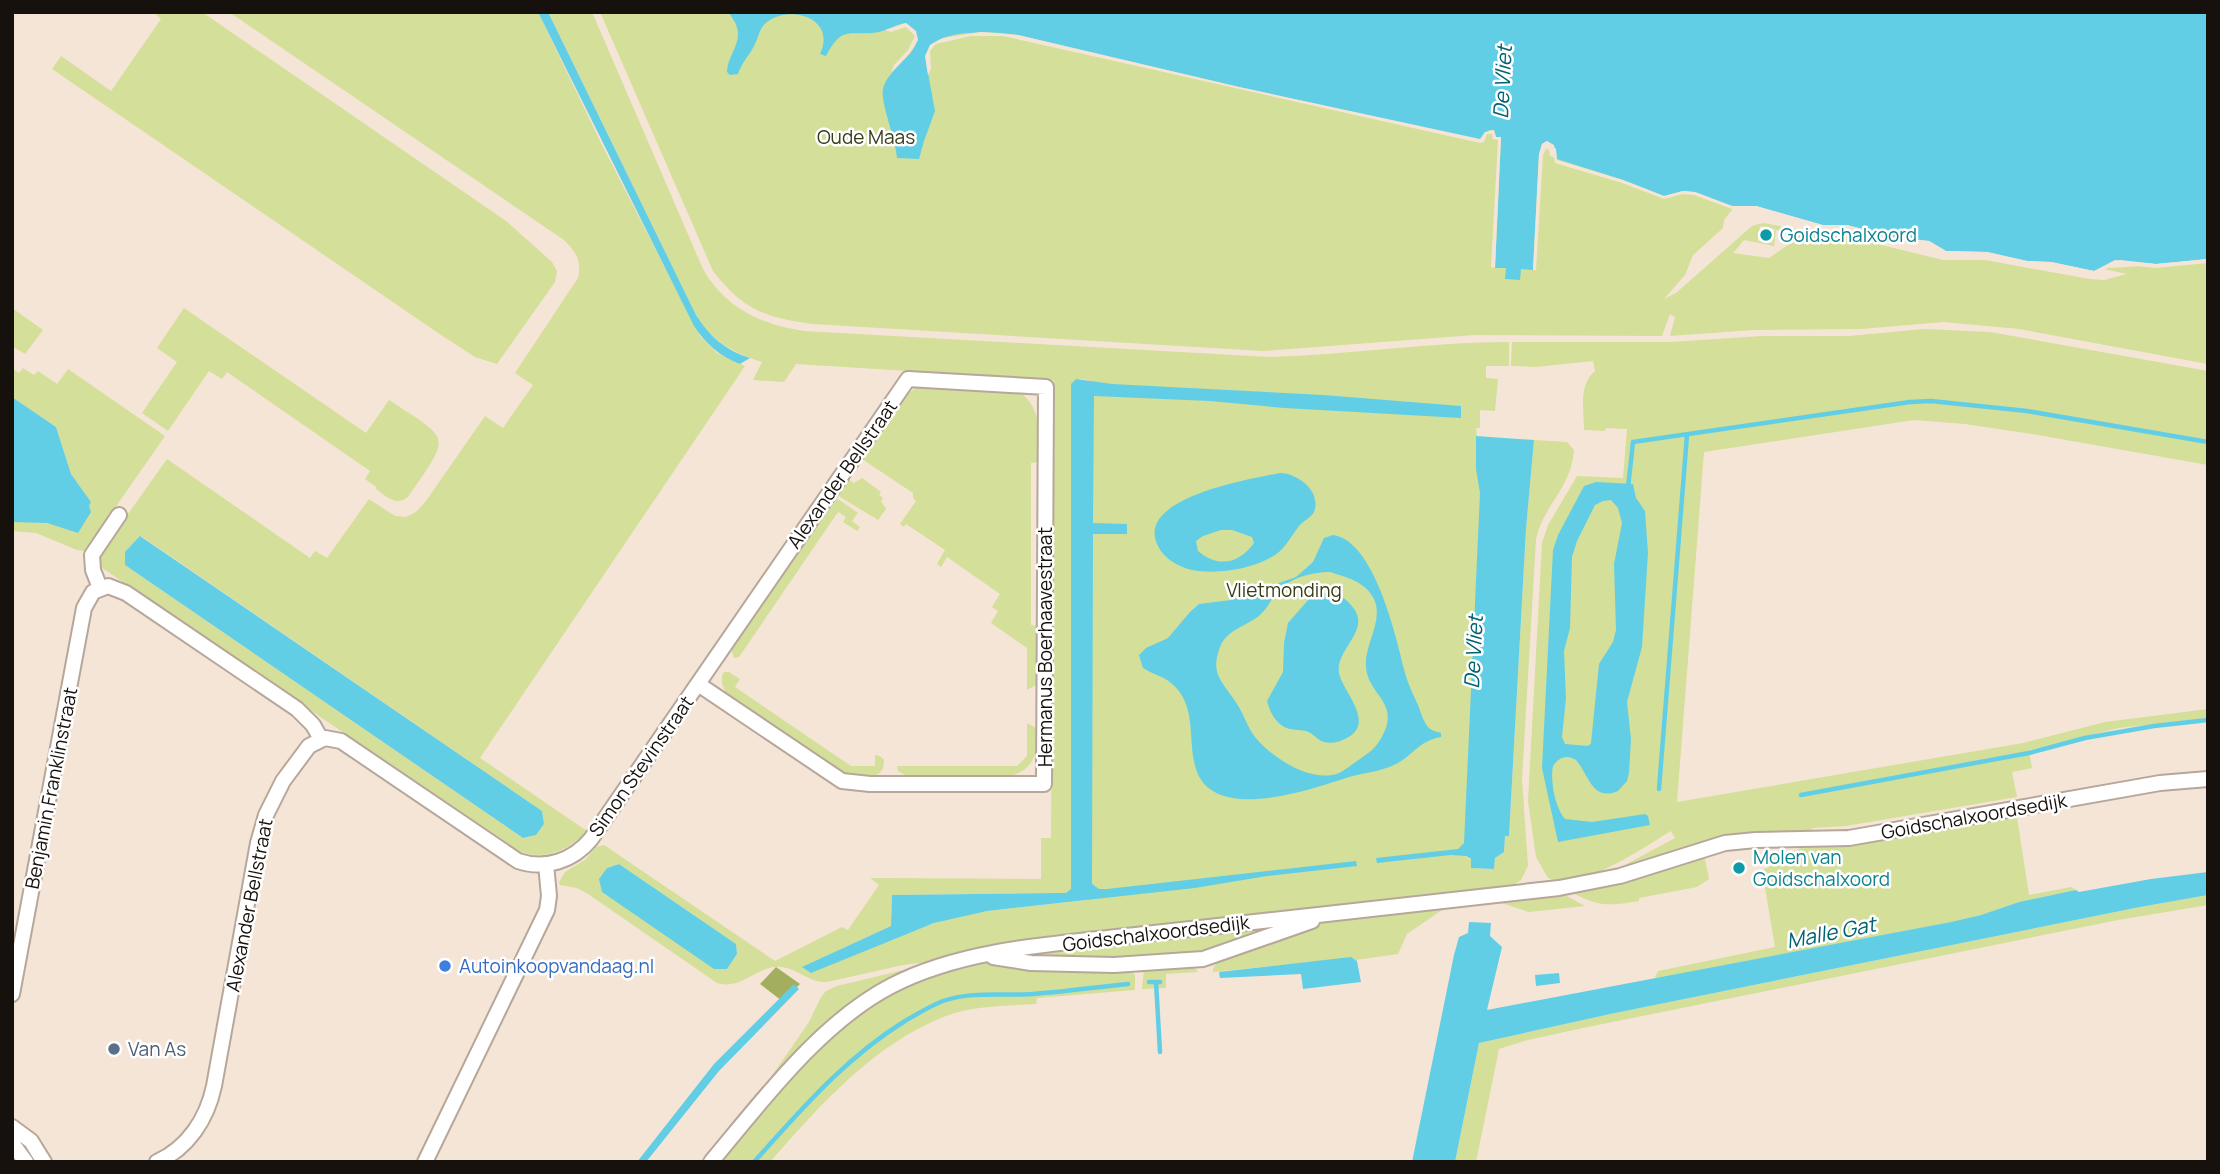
<svg xmlns="http://www.w3.org/2000/svg" width="2220" height="1174" viewBox="0 0 2220 1174" font-family="Manrope,sans-serif">
<style>
.green{fill:#d4df99;fill-rule:evenodd}
.forest{fill:#a3ae5f}
.water{fill:#62cee5;fill-rule:evenodd}
.pier{fill:#f5e5d6}
.lines{fill:none;stroke-linecap:round;stroke-linejoin:round}
.stream{stroke:#62cee5;stroke-width:4.5}
.minor-casing{stroke:#b7a79a;stroke-width:18}
.minor{stroke:#fff;stroke-width:14}
.culture-dot{fill:#0f9aa8;stroke:#fff;stroke-width:2.5}
.shop-dot{fill:#3f7fe0;stroke:#fff;stroke-width:2.5}
.service-dot{fill:#5c6f8a;stroke:#fff;stroke-width:2.5}
.labels{text-anchor:middle;stroke-width:5;stroke-linejoin:round;paint-order:stroke}
.park-label{font-size:19px;fill:#363b18;stroke:#fff}
.culture-label{font-size:19px;fill:#0d838f;stroke:#fff;text-anchor:start}
.street-label{font-size:19px;fill:#17110d;stroke:#fff}
.shop-label{font-size:19px;fill:#366cbe;stroke:#fff;text-anchor:start}
.service-label{font-size:19px;fill:#4e5e75;stroke:#fff;text-anchor:start}
.water-label{font-size:21px;font-style:italic;fill:#006272;stroke:#fff}
</style>
<rect width="100%" height="100%" fill="#f5e5d6"/>
<path class="green" d="M 153,12 L 202,12 L 506,221 L 552,262 L 557,271 L 555,282 L 497,364 L 475,357 L 444,337 L 52,69 L 61,56 L 111,91 L 161,19 Z
M 229,12 L 538,12 L 601,143 L 700,336 L 717,353 L 745,366 L 480,758 L 587,831 C 568,852 539,863 512,848 L 101,567 L 98,562 L 101,552 L 167,459 L 310,558 L 315,551 L 327,558 L 369,499 L 395,516 L 406,517 L 416,512 L 426,501 L 485,416 L 503,428 L 533,385 L 515,373 L 578,278 C 582,262 576,251 564,240 ZM 141,536 L 542,811 L 544,824 L 536,835 L 523,838 L 125,565 Z
M 548,12 L 592,12 L 703,269 C 725,308 762,325 804,331 L 1269,357 C 1349,355 1429,342 1509,342 L 1509,366 L 1486,366 L 1486,378 L 1498,379 L 1495,411 L 1480,410 L 1480,428 L 1476,428 L 1483,489 L 1465,856 L 1471,860 L 1471,868 L 1494,869 L 1495,858 L 1504,852 L 1505,836 L 1509,836 L 1526,529 L 1534,440 L 1567,442 L 1574,450 C 1571,489 1544,504 1536,539 L 1522,779 L 1528,866 L 1521,880 L 1511,887 L 903,965 L 827,982 C 807,983 794,964 774,967 C 753,970 739,990 717,983 L 588,894 L 577,888 L 560,885 L 559,882 L 565,872 L 585,860 L 596,847 L 604,845 L 775,961 L 842,927 L 848,930 L 879,885 L 870,878 L 1041,879 L 1041,838 L 1051,838 L 1054,380 L 796,364 L 784,382 L 753,380 L 762,362 C 733,353 712,341 696,315 ZM 1076,379 L 1089,380 L 1088,900 L 987,911 L 950,918 L 803,967 L 891,926 L 892,895 L 1057,893 L 1066,893 L 1071,889 L 1071,385 ZM 619,864 L 736,944 L 737,954 L 727,969 L 714,969 L 607,868 Z
M 600,12 L 888,12 L 984,23 L 1484,123 L 1549,150 L 1550,156 L 1615,175 L 1693,186 L 1734,207 L 1724,220 L 1723,228 L 1693,255 L 1685,275 L 1664,299 L 1676,293 L 1752,226 L 1763,223 L 1865,241 L 1943,260 L 1985,260 L 2089,279 L 2104,280 L 2127,274 L 2090,266 L 2113,268 L 2208,261 L 2208,364 L 2019,329 L 1944,322 L 1861,329 L 1753,330 L 1670,336 L 1675,317 L 1670,314 L 1662,336 L 1475,335 L 1263,351 L 813,324 C 766,318 743,310 713,271 ZM 1760,226 L 1775,229 L 1772,243 L 1758,241 ZM 1776,230 L 1790,232 L 1788,245 L 1769,258 L 1733,253 L 1744,240 L 1774,246 Z
M 12,308 L 43,330 L 25,354 L 12,346 Z
M 184,308 L 366,433 L 389,400 C 452,441 451,434 408,497 C 396,507 386,496 376,489 L 376,487 L 365,479 L 370,471 L 227,372 L 222,379 L 209,371 L 168,431 L 142,413 L 177,362 L 157,348 Z
M 1924,329 L 1990,332 L 2208,371 L 2208,465 L 2032,434 L 1965,424 L 1914,420 L 1704,452 L 1677,802 L 2023,743 L 2105,722 L 2208,709 L 2208,718 L 2119,728 L 2029,750 L 2032,768 L 2012,772 L 2017,797 L 1846,826 L 1813,828 L 1808,833 L 1710,841 L 1621,869 L 1621,867 L 1675,838 L 1671,831 C 1644,847 1579,893 1548,878 L 1536,857 L 1528,801 L 1542,543 L 1548,525 L 1577,476 L 1623,478 L 1627,429 L 1606,428 L 1605,431 L 1584,430 C 1584,410 1578,385 1595,371 L 1593,361 L 1536,367 L 1511,366 L 1512,342 L 1672,342 L 1762,336 L 1849,336 Z
M 12,368 L 19,373 L 23,368 L 34,375 L 38,371 L 57,384 L 68,369 L 165,436 L 85,551 L 77,550 L 36,533 L 12,531 L 12,522 L 37,521 L 57,525 L 89,506 L 91,502 L 71,474 L 56,427 L 12,397 Z
M 927,386 L 1020,392 C 1043,410 1039,436 1039,462 L 1031,463 L 1031,625 L 1037,626 L 1037,681 L 1036,685 L 1027,690 L 1027,648 L 991,623 L 998,611 L 992,607 L 1000,594 L 947,557 L 941,567 L 937,564 L 945,550 L 906,524 L 904,527 L 900,524 L 916,501 L 913,498 L 913,493 L 862,459 L 907,394 L 916,388 Z
M 862,478 L 881,492 L 879,495 L 883,498 L 881,501 L 886,509 L 878,520 L 837,495 L 848,479 L 854,483 Z
M 835,497 L 858,513 L 852,521 L 860,527 L 857,531 L 843,522 L 846,517 L 838,512 L 739,657 L 734,658 L 731,648 Z
M 724,672 L 729,672 L 740,679 L 735,687 L 851,766 L 875,766 L 875,755 L 880,756 L 884,760 C 885,783 857,778 841,772 L 727,695 L 722,684 L 722,676 Z
M 1027,723 L 1036,728 C 1041,749 1033,773 1008,776 L 907,776 L 898,771 L 897,766 L 1017,766 L 1027,756 Z
M 2017,817 L 2029,895 L 2071,887 L 2076,890 L 2019,902 L 1981,915 L 1951,922 L 1658,979 L 1655,977 L 1658,971 L 1775,947 L 1762,870 L 1769,867 L 1767,860 L 1807,846 L 1909,833 L 1910,836 L 1920,834 L 1921,836 L 1926,832 Z
M 1704,854 L 1709,879 L 1697,887 L 1639,898 L 1639,901 C 1608,906 1599,907 1571,892 Z
M 1561,893 L 1585,906 L 1529,912 L 1495,901 Z
M 2208,895 L 2208,905 L 2118,920 L 1578,1029 L 1528,1040 L 1499,1049 L 1476,1162 L 1455,1162 L 1479,1043 L 1615,1013 L 2140,907 Z
M 1442,907 L 1442,910 L 1407,934 L 1398,954 L 1356,960 L 1351,958 L 1213,972 L 1213,968 L 1222,957 L 1325,919 Z
M 1301,922 L 1208,953 L 1155,960 L 1007,958 Z
M 986,963 L 1129,969 L 1135,975 L 1135,990 L 1037,998 L 1036,1004 C 1006,1006 975,1005 946,1016 C 875,1043 820,1105 770,1162 L 717,1162 L 801,1066 L 836,1033 L 880,999 L 914,982 Z
M 1186,965 L 1195,968 L 1198,972 L 1166,974 L 1166,988 L 1142,989 L 1144,970 Z
M 916,967 L 894,978 L 760,1093 L 809,1022 L 821,997 L 826,991 L 837,986 Z"/>
<path class="forest" d="M 776,967 L 800,984 L 782,1001 L 760,984 Z"/>
<path class="water" d="M 538,12 L 548,12 L 696,315 C 709,336 726,351 750,358 L 740,364 C 719,356 706,344 694,326 Z
M 729,12 L 2208,12 L 2208,259 L 2156,264 L 2120,260 L 2094,271 L 2051,262 L 2027,261 L 1987,252 L 1946,251 L 1929,241 L 1892,237 L 1847,225 L 1822,225 L 1756,206 L 1732,206 L 1695,192 L 1683,191 L 1664,196 L 1623,180 L 1557,159 L 1556,149 L 1547,141 L 1542,144 L 1539,154 L 1533,270 L 1521,269 L 1520,280 L 1505,279 L 1506,268 L 1495,268 L 1501,138 L 1496,137 L 1494,130 L 1489,130 L 1481,140 L 1239,87 L 1018,35 C 994,31 950,29 930,45 L 926,62 L 935,111 L 924,141 L 919,159 L 897,158 C 896,140 880,102 883,89 C 889,62 938,47 906,23 C 897,24 888,30 879,32 C 849,37 843,24 826,56 L 820,54 C 837,18 790,4 767,22 C 759,28 759,37 754,46 C 749,56 742,62 738,74 L 730,75 L 727,72 C 727,57 742,43 737,28 C 736,22 731,17 729,12 Z
M 1076,379 L 1112,384 L 1323,395 L 1461,406 L 1461,418 L 1284,408 L 1210,401 L 1094,396 L 1093,523 L 1127,524 L 1127,534 L 1093,534 L 1092,884 L 1099,889 L 1107,889 L 1356,861 L 1357,866 L 1267,876 L 1195,888 L 987,911 L 934,923 L 811,973 L 802,967 L 891,926 L 892,895 L 1057,893 L 1066,893 L 1071,889 L 1071,384 Z
M 12,397 L 56,427 L 71,474 L 91,502 L 89,506 L 91,512 L 78,533 L 47,523 L 12,522 Z
M 1476,436 L 1534,440 L 1526,529 L 1509,836 L 1505,836 L 1504,852 L 1495,858 L 1494,869 L 1471,868 L 1471,859 L 1466,856 L 1451,855 L 1377,863 L 1376,858 L 1458,849 L 1464,843 L 1480,493 L 1476,469 Z
M 1280,473 C 1297,473 1322,491 1314,512 C 1312,517 1303,521 1299,526 C 1292,535 1287,545 1279,552 C 1258,569 1217,575 1192,570 C 1179,567 1164,559 1158,546 C 1133,498 1250,479 1280,473 ZM 1221,530 L 1232,530 L 1252,537 L 1254,543 C 1239,564 1218,568 1198,551 L 1196,541 L 1203,536 Z
M 1596,482 L 1633,484 L 1636,498 L 1645,511 L 1648,553 L 1642,647 L 1627,702 L 1631,739 L 1629,773 L 1627,781 L 1618,791 C 1592,802 1589,775 1576,760 C 1567,754 1559,757 1553,766 C 1550,780 1555,808 1565,819 L 1592,822 L 1645,814 L 1648,816 L 1650,825 L 1558,842 L 1542,768 L 1553,550 L 1558,535 L 1584,486 ZM 1611,500 L 1618,508 L 1622,523 L 1614,564 L 1616,630 L 1613,642 L 1599,664 L 1591,743 L 1588,746 L 1565,744 L 1562,737 L 1566,698 L 1564,651 L 1570,628 L 1572,557 L 1577,541 L 1595,505 L 1603,501 Z
M 1333,535 C 1374,540 1396,636 1404,669 C 1407,682 1413,694 1418,705 C 1421,713 1424,724 1430,729 C 1433,731 1438,732 1441,733 L 1441,737 C 1418,741 1414,755 1396,764 C 1382,771 1364,773 1349,777 C 1312,789 1217,823 1197,772 C 1186,742 1199,706 1171,683 C 1163,676 1152,674 1143,668 L 1139,655 L 1146,648 L 1168,638 L 1190,612 L 1199,604 L 1231,600 L 1296,577 L 1313,562 L 1324,538 ZM 1330,572 C 1346,577 1366,582 1374,599 C 1384,621 1364,644 1366,667 C 1368,696 1403,703 1380,740 C 1374,750 1366,755 1357,761 C 1351,765 1345,770 1339,773 C 1311,784 1271,757 1255,737 C 1247,727 1244,714 1237,704 C 1224,683 1209,675 1220,647 C 1227,629 1248,626 1261,614 C 1268,608 1271,599 1277,592 C 1289,578 1312,572 1330,572 Z
M 140,536 L 542,811 L 544,824 L 536,835 L 523,838 L 125,565 L 125,552 Z
M 1328,592 C 1339,594 1344,597 1351,605 C 1374,630 1335,648 1339,673 C 1342,691 1378,724 1345,739 C 1339,742 1331,744 1324,742 C 1317,740 1313,733 1306,731 C 1301,730 1295,730 1290,729 C 1277,726 1270,713 1267,701 L 1283,672 L 1284,643 L 1288,623 L 1309,599 Z
M 619,864 L 736,944 L 737,954 L 727,969 L 714,969 L 602,892 L 599,879 L 607,868 Z
M 2208,872 L 2208,895 L 2140,907 L 1615,1013 L 1479,1043 L 1455,1162 L 1412,1162 L 1454,955 L 1459,937 L 1468,933 L 1469,922 L 1491,923 L 1490,936 L 1502,947 L 1487,1010 L 1951,922 L 1981,915 L 2019,902 L 2076,890 L 2079,892 L 2151,879 Z
M 1351,957 L 1357,961 L 1361,982 L 1303,989 L 1301,974 L 1220,978 L 1219,972 Z
M 1559,973 L 1560,983 L 1536,986 L 1535,975 Z
M 794,984 L 799,989 L 719,1071 L 646,1162 L 637,1162 L 714,1064 Z"/>
<path class="pier" d="M 906,23 L 916,31 L 918,40 L 910,53 L 891,73 L 894,65 L 908,50 L 915,36 L 906,27 L 891,32 L 885,30 Z
M 981,32 L 1018,35 L 1239,87 L 1480,139 L 1485,132 L 1494,130 L 1496,137 L 1501,137 L 1495,268 L 1491,267 L 1498,140 L 1493,139 L 1492,134 L 1487,134 L 1484,142 L 1480,143 L 1003,36 L 971,36 L 936,44 L 930,51 L 931,69 L 928,75 L 925,56 L 930,45 L 943,38 Z
M 1547,141 L 1554,145 L 1557,160 L 1623,180 L 1664,196 L 1683,191 L 1695,192 L 1732,206 L 1756,206 L 1823,225 L 1847,225 L 1892,237 L 1929,241 L 1946,251 L 1987,252 L 2027,261 L 2051,262 L 2094,271 L 2115,260 L 2156,264 L 2208,259 L 2208,263 L 2156,268 L 2116,264 L 2094,275 L 2051,265 L 2027,265 L 1986,255 L 1946,254 L 1928,245 L 1891,241 L 1847,228 L 1822,228 L 1755,210 L 1732,209 L 1694,195 L 1683,194 L 1664,199 L 1622,183 L 1555,163 L 1552,147 L 1548,144 L 1543,155 L 1536,270 L 1533,270 L 1539,154 L 1542,144 Z"/>
<g class="lines">
<path class="stream" d="M 1628,488 L 1633,442 L 1910,402 L 1931,401 L 2027,411 L 2208,442
M 1659,789 L 1687,435
M 1801,795 L 2029,753 L 2085,738 L 2154,726 L 2208,720
M 1149,982 L 1160,982
M 1156,982 L 1160,1052
M 754,1162 C 801,1110 845,1058 905,1021 C 917,1014 930,1006 943,1001 C 971,991 1004,996 1033,994 C 1064,992 1096,987 1128,984"/>
<g class="minor-casing">
<path id="minor" d="M 100,588 L 93,570 L 92,555 L 119,515
M 993,957 L 1031,963 L 1114,965 L 1203,959 L 1312,921
M 12,994 L 84,608 L 93,592 L 108,586 L 126,593 L 297,709 L 313,725 L 321,739
M 12,1127 L 31,1141 L 44,1162
M 12,1143 L 26,1162
M 157,1162 C 188,1148 207,1119 214,1086 L 258,843 L 266,815 L 283,781 L 309,746 L 325,738 L 341,741 L 518,861 C 545,870 573,861 591,839 L 908,379 L 1046,387 L 1044,784 L 870,784 L 842,781 L 698,684
M 425,1162 L 547,910 L 549,896 L 546,864
M 711,1162 C 762,1101 820,1023 891,986 C 967,946 1071,943 1154,933 C 1289,918 1424,904 1559,888 L 1620,876 L 1725,843 L 1756,840 L 1849,838 L 2160,783 L 2208,779"/>
</g>
<use href="#minor" class="minor"/>
</g>
<g class="culture-dot">
<circle cx="1766" cy="235" r="7"/>
<circle cx="1739" cy="868" r="7"/>
</g>
<circle class="shop-dot" cx="445" cy="966" r="7"/>
<circle class="service-dot" cx="114" cy="1049" r="7"/>
<g class="labels">
<g class="park-label">
<text x="866" y="144">Oude Maas</text>
<text x="1284" y="597">Vlietmonding</text>
</g>
<g class="culture-label">
<text x="1780" y="242">Goidschalxoord</text>
<text x="1753" y="864">Molen van<tspan x="1753" dy="22">Goidschalxoord</tspan></text>
</g>
<g class="street-label">
<text transform="translate(842 474) rotate(-55)" y="7">Alexander Bellstraat</text>
<text transform="translate(1045 647) rotate(-90)" y="7">Hermanus Boerhaavestraat</text>
<text transform="translate(641 766) rotate(-55)" y="7">Simon Stevinstraat</text>
<text transform="translate(51 788) rotate(-79)" y="7">Benjamin Franklinstraat</text>
<text transform="translate(1974 816) rotate(-10)" y="7">Goidschalxoordsedijk</text>
<text transform="translate(249 905) rotate(-79)" y="7">Alexander Bellstraat</text>
<text transform="translate(1156 933) rotate(-7)" y="7">Goidschalxoordsedijk</text>
</g>
<g class="shop-label">
<text x="459" y="973">Autoinkoopvandaag.nl</text>
</g>
<g class="service-label">
<text x="128" y="1056">Van As</text>
</g>
<g class="water-label">
<text transform="translate(1503 82) rotate(-87)" y="7">De Vliet</text>
<text transform="translate(1474 652) rotate(-87)" y="7">De Vliet</text>
<text transform="translate(1831 933) rotate(-11)" y="7">Malle Gat</text>
</g>
</g>
<rect width="2220" height="1174" fill="none" stroke="#17110d" stroke-width="28"/>
</svg>
